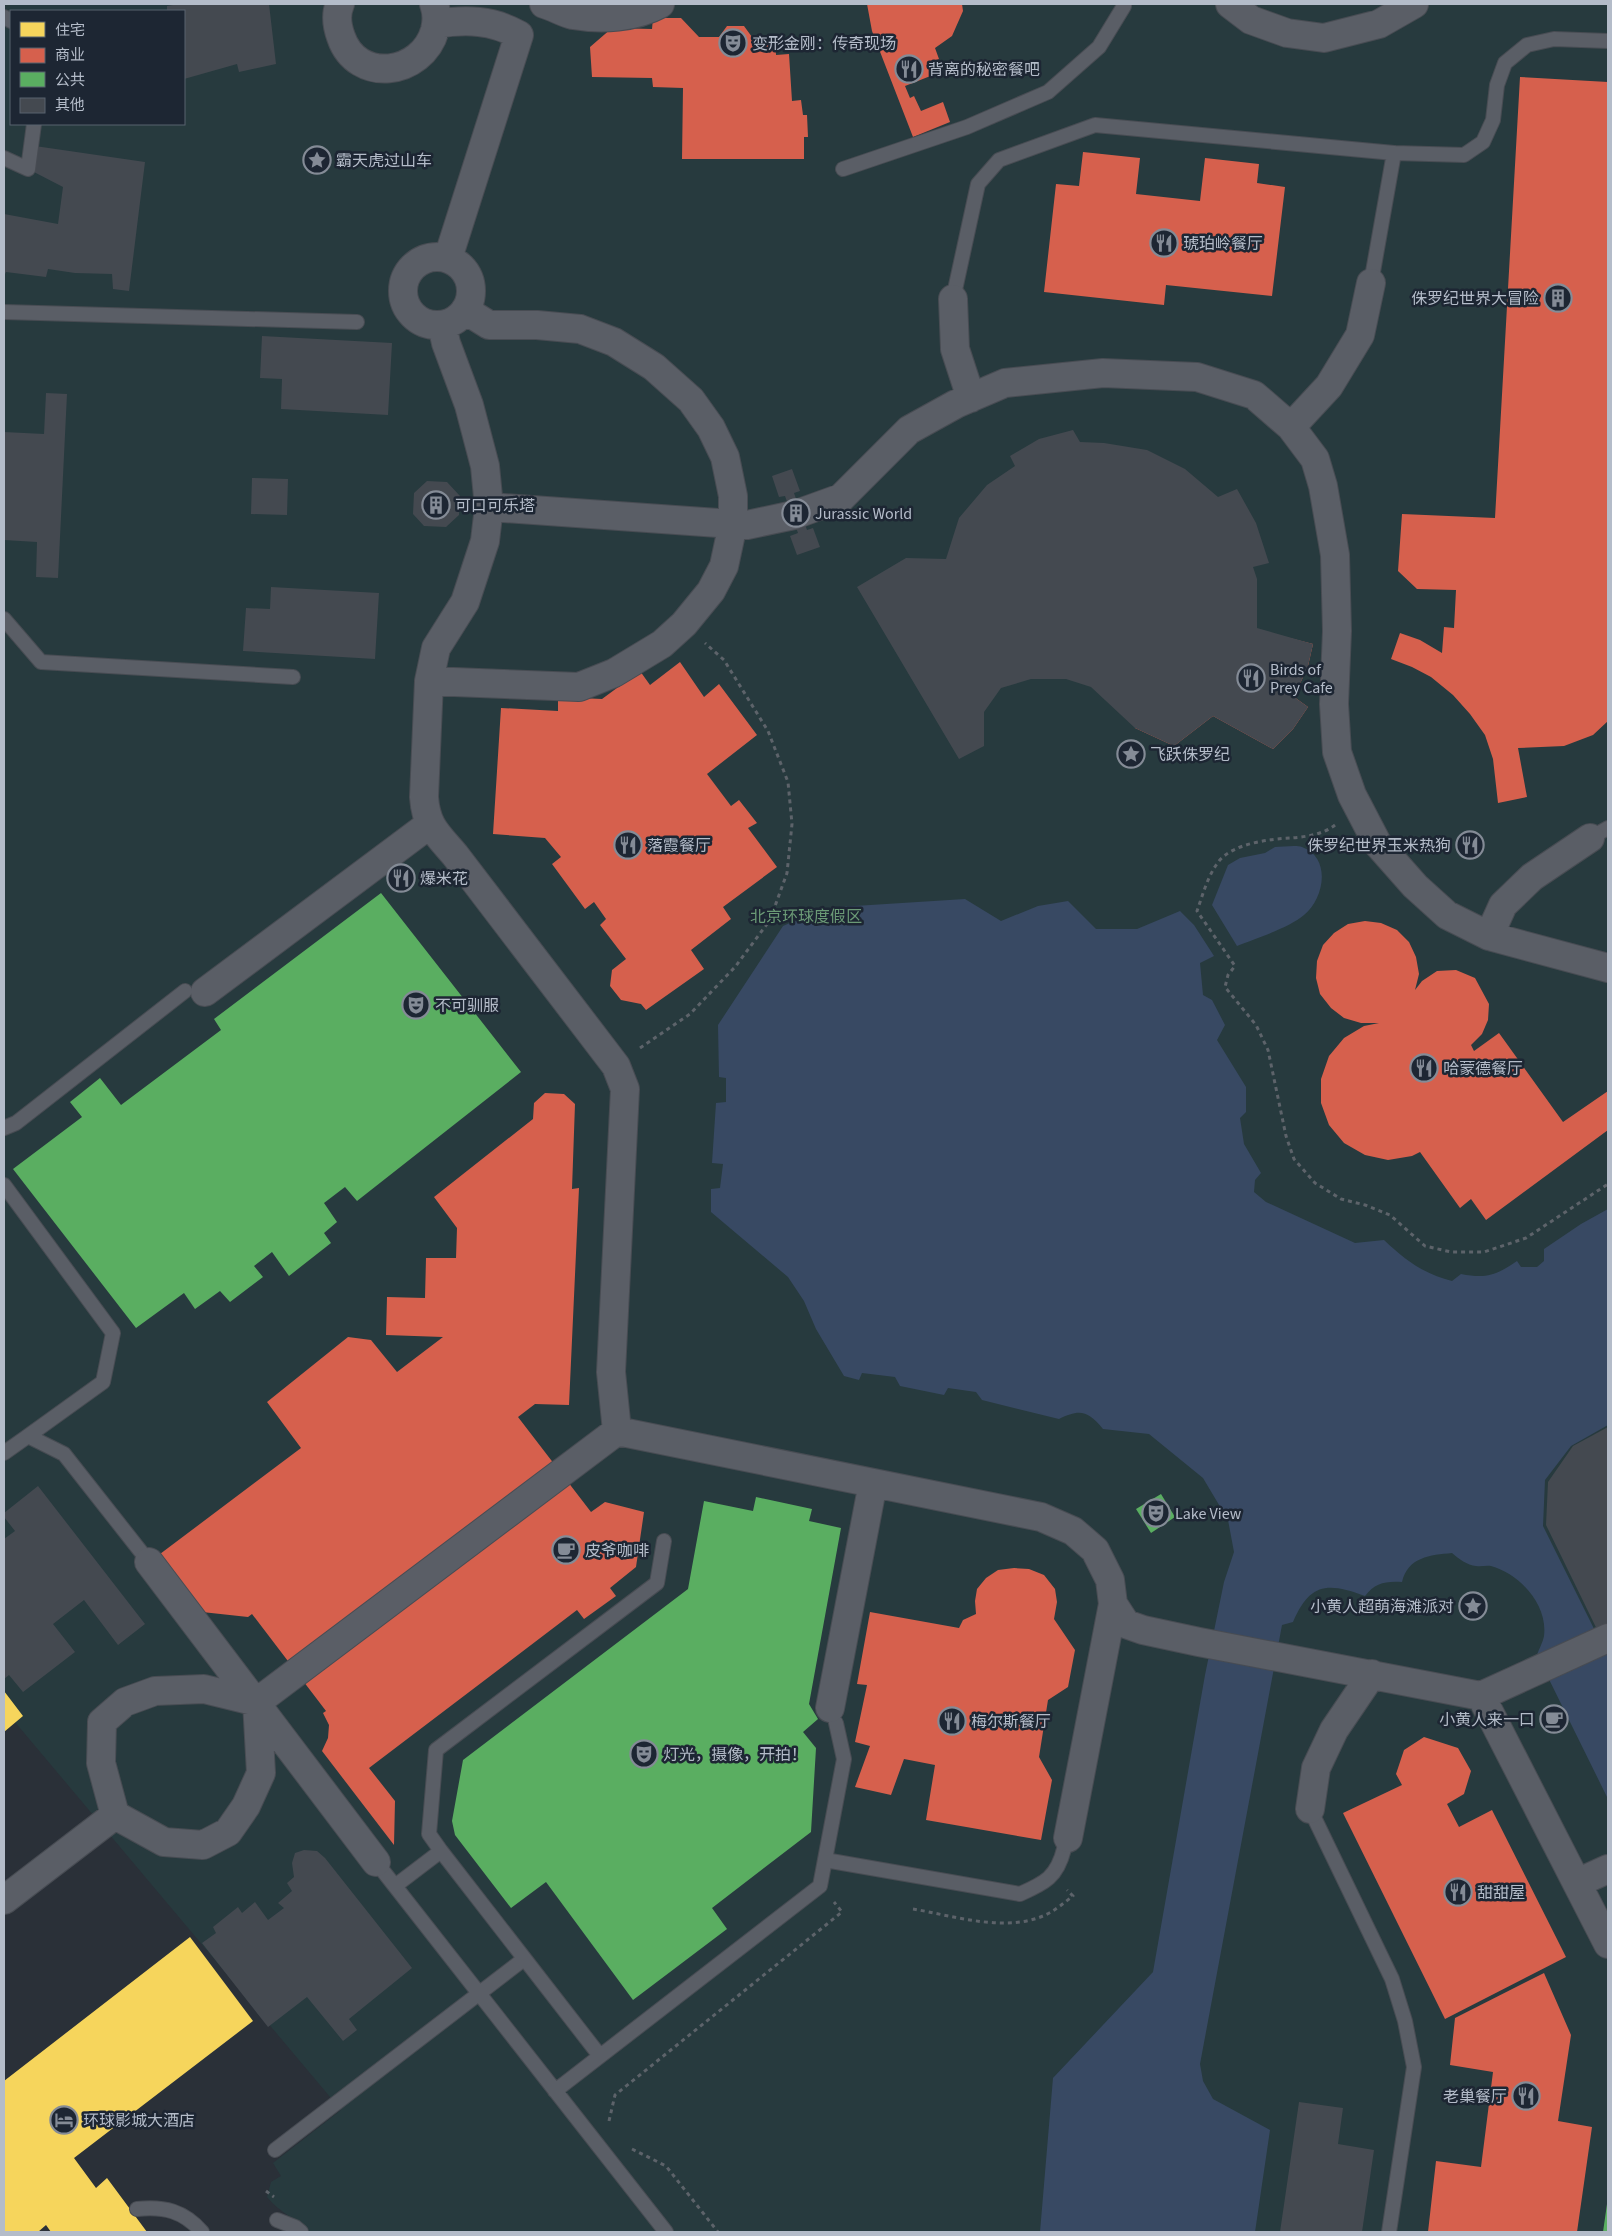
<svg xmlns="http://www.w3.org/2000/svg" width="1612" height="2236" viewBox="0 0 1612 2236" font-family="'Source Sans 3','Noto Sans SC',sans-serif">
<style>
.green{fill:#273a3e;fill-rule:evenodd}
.water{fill:#384963}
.homes{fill:#f6d55c}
.shops{fill:#d6604d}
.public{fill:#5aae61}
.building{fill:#444950}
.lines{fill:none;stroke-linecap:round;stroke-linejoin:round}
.lane-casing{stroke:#484c53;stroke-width:16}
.street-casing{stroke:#484c53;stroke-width:30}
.path{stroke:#5d636a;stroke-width:3;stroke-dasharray:4 4;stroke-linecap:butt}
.lane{stroke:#5a5e66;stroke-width:14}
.street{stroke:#5a5e66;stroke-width:28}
.labels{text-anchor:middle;stroke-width:5;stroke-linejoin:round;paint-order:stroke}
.poi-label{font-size:16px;fill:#b4bcc9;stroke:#1d2633;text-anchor:start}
.park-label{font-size:16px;fill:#6b9a76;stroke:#1d2633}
</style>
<rect width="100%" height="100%" fill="#2a3038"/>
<path class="green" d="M 4,4 L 1608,4 L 1608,2232 L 310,2232 C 296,2219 279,2212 267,2197 L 271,2182 L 281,2176 L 273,2163 L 341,2110 L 4,1709 ZM 11,11 L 184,11 L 184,124 L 11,124 Z"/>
<path class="water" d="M 1275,847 C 1283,847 1296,845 1302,847 C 1332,858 1324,899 1304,915 C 1289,928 1256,938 1237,946 L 1212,905 L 1228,865 L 1240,858 L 1265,853 Z
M 965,899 L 1001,921 L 1038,906 L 1068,901 L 1096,929 L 1137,929 L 1180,911 L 1194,925 L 1214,956 L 1200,963 L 1203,995 L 1212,1000 L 1225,1025 L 1217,1040 L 1246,1087 L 1246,1112 L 1240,1118 L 1244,1144 L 1261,1173 L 1255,1180 L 1254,1192 L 1266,1202 L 1355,1243 L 1384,1240 C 1405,1260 1424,1274 1452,1281 L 1461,1274 C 1487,1279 1496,1275 1517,1261 L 1521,1267 L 1537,1267 L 1544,1261 L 1544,1249 L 1581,1224 L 1608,1209 L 1608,1425 L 1571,1446 L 1545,1480 L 1543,1526 L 1608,1657 L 1608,1799 L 1537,1655 C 1539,1649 1543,1642 1544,1636 C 1548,1605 1520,1574 1491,1566 C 1486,1565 1481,1567 1476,1566 C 1467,1565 1459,1559 1452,1553 C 1430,1555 1408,1557 1402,1582 C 1385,1581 1375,1583 1365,1596 C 1327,1582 1310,1583 1293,1622 L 1282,1625 L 1200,2064 L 1203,2081 L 1213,2099 L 1270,2130 L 1255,2232 L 1040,2232 L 1053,2078 L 1153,1972 L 1205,1675 L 1224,1582 L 1234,1552 L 1228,1520 L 1203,1478 L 1149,1434 L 1103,1429 C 1088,1410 1079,1409 1059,1419 L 982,1400 L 976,1392 L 948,1388 L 944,1395 L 900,1386 L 895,1377 L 862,1373 L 859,1380 L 844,1376 L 816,1329 L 804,1301 L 788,1277 L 711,1212 L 711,1189 L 720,1188 L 723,1164 L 712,1163 L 716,1103 L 726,1102 L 726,1078 L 719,1077 L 718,1025 L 783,926 L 808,915 L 839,907 Z"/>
<path class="homes" d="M 4,1691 L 23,1716 L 4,1732 Z
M 190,1937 L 253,2021 L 74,2158 L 96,2188 L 107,2178 L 147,2232 L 51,2232 L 46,2225 L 38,2232 L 4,2232 L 4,2081 Z"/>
<path class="shops" d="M 867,4 L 962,4 L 963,11 L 952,36 L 935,48 L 939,59 L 929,64 L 933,75 L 905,86 L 910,98 L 914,96 L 921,111 L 943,102 L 950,122 L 913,137 L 872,31 Z
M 653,18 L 681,18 L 699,37 L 719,37 L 727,26 L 744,26 L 752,37 L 775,36 L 776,55 L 789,54 L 792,101 L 801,100 L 803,115 L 807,115 L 808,137 L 804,137 L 804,159 L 682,159 L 683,88 L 653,87 L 652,78 L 592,77 L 590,47 L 612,28 L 652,29 Z
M 1520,77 L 1608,82 L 1608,721 L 1593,735 L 1564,746 L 1518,748 L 1527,797 L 1498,803 L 1493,759 L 1485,735 L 1470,714 L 1453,695 L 1431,677 L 1412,667 L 1391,659 L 1400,633 L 1420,640 L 1442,653 L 1444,627 L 1454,628 L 1456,590 L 1417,589 L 1398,571 L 1402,514 L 1495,518 Z
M 1083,152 L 1140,158 L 1136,194 L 1200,201 L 1205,158 L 1259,164 L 1257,183 L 1285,187 L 1272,296 L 1166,285 L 1164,305 L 1044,292 L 1056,184 L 1079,186 Z
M 1234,624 L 1313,644 L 1308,666 L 1294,697 L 1308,707 L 1293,729 L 1273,749 L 1213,716 L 1174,746 L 1135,728 L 1187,690 L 1217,661 Z
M 680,662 L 704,697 L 719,684 L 757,735 L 707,774 L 731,806 L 739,800 L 757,823 L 748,828 L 777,867 L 723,907 L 731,919 L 691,950 L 704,969 L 646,1010 L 641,1004 L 621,1000 L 610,986 L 612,970 L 626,959 L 600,925 L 606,919 L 594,902 L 585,909 L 552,864 L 561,857 L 545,838 L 493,834 L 501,708 L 558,711 L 558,697 L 602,699 L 640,671 L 650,685 Z
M 1365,921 L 1381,923 L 1397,930 L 1409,942 L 1416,957 L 1419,974 L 1415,990 L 1422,981 L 1437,971 L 1456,970 L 1475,978 L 1489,1004 L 1488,1020 L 1482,1034 L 1471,1045 L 1474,1051 L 1499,1033 L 1563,1122 L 1608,1091 L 1608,1130 L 1486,1220 L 1471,1199 L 1460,1208 L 1420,1152 L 1412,1156 L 1388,1160 L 1365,1155 L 1344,1143 L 1329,1125 L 1321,1103 L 1321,1079 L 1329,1056 L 1344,1038 L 1364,1026 L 1379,1023 L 1361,1023 L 1344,1018 L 1331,1008 L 1320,994 L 1316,978 L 1317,961 L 1323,945 L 1334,933 L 1348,924 Z
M 545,1093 L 564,1094 L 575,1104 L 572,1189 L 579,1188 L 569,1405 L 535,1404 L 518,1417 L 591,1512 L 605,1502 L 644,1512 L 636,1567 L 610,1588 L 616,1596 L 584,1619 L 577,1610 L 369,1768 L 395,1801 L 394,1845 L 322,1751 L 328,1738 L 329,1725 L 323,1713 L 326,1711 L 252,1614 L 248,1617 L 202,1612 L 160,1554 L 301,1448 L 267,1402 L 348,1337 L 371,1340 L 397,1372 L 443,1337 L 386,1335 L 387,1297 L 425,1298 L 426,1258 L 456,1258 L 457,1228 L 434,1197 L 533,1119 L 534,1103 Z
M 1014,1568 L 1029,1569 L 1044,1575 L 1055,1589 L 1057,1602 L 1054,1619 L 1075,1650 L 1068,1687 L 1048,1700 L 1039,1757 L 1052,1780 L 1041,1840 L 926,1820 L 935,1765 L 904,1759 L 891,1795 L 855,1787 L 870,1746 L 855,1742 L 867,1685 L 857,1684 L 870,1612 L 959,1628 L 963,1620 L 976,1614 L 975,1601 L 977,1589 L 986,1578 L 998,1570 Z
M 1424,1737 L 1458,1748 L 1471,1771 L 1464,1794 L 1447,1804 L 1459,1827 L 1492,1810 L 1566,1957 L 1445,2019 L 1343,1813 L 1402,1785 L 1396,1774 L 1404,1750 Z
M 1544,1973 L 1571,2035 L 1558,2121 L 1592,2127 L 1577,2232 L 1428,2232 L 1436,2161 L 1481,2167 L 1493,2072 L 1450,2065 L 1455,2018 Z"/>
<path class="public" d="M 381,893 L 521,1072 L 357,1201 L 345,1187 L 324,1203 L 337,1222 L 324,1233 L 331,1243 L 289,1276 L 272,1252 L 254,1266 L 263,1277 L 230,1302 L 220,1291 L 195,1309 L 184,1293 L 136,1328 L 13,1169 L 82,1117 L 70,1102 L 100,1078 L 121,1105 L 221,1030 L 214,1019 Z
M 1161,1494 L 1175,1517 L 1151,1533 L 1136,1509 Z
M 756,1497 L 812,1509 L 809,1521 L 841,1528 L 809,1704 L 818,1719 L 803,1732 L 816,1748 L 811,1832 L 712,1908 L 727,1929 L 633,2000 L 546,1882 L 511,1908 L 455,1835 L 452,1821 L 463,1760 L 688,1589 L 704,1501 L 753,1511 Z
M 1607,2204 L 1608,2232 L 1603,2232 Z"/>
<path class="building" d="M 179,4 L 269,4 L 276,64 L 239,72 L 237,64 L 184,79 L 184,11 L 167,11 L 167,6 Z
M 35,146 L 145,162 L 129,291 L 113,289 L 112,274 L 75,273 L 48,269 L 46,277 L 6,272 L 4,276 L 4,214 L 58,224 L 63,187 L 32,171 Z
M 262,336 L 392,343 L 388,415 L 281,409 L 282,379 L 260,378 Z
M 46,393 L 67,394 L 58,578 L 36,577 L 37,542 L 4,540 L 4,432 L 44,434 Z
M 1073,430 L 1080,442 L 1104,443 L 1147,450 L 1185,469 L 1218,497 L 1237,489 L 1256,523 L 1269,563 L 1253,567 L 1257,579 L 1257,628 L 1313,644 L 1308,666 L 1294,697 L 1308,707 L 1293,729 L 1273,749 L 1213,716 L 1174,746 L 1135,728 L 1091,687 L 1066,679 L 1031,679 L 1001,688 L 984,712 L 984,746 L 959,759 L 857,587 L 906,558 L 946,559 L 959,518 L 987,485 L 1015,466 L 1010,456 L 1039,439 Z
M 792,469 L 800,491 L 794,493 L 807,530 L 813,528 L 820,547 L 797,555 L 790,536 L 798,533 L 785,496 L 779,497 L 772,476 Z
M 252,478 L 288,479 L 287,515 L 251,514 Z
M 427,481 L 447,482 L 460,496 L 459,515 L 446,527 L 424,526 L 413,514 L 414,493 Z
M 271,587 L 379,593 L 375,659 L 243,651 L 246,608 L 270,609 Z
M 1608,1427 L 1608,1652 L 1546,1525 L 1548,1482 L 1573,1446 Z
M 38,1486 L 145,1624 L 118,1645 L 84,1600 L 53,1624 L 75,1652 L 23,1692 L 9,1675 L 4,1679 L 4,1539 L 15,1531 L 4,1517 L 4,1513 Z
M 304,1850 L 317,1851 L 325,1858 L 412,1968 L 349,2019 L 357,2030 L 343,2041 L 307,1997 L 268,2027 L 202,1943 L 216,1933 L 213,1927 L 238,1907 L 242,1913 L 255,1902 L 268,1920 L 284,1908 L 278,1903 L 292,1891 L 287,1883 L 294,1877 L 292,1863 L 295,1853 Z
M 1299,2102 L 1343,2108 L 1338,2144 L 1374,2150 L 1362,2232 L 1280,2232 Z"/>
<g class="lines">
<g class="lane-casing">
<path id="lane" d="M 4,17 L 11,21
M 4,158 L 28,169 L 34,124
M 843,169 L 967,127 L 1048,92 L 1099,47 L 1124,6
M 1371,283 L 1394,153
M 953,299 L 978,184 L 999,160 L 1095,125 L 1394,153 L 1464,155 L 1483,142 L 1493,120 L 1497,85 L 1505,63 L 1527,45 L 1554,39 L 1608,41
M 4,312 L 357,322
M 4,619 L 41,662 L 293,677
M 1590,838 L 1608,828
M 4,1128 L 16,1123 L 185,991
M 4,1185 L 113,1333 L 103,1382 L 28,1436
M 4,1453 L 28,1436 L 64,1454 L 149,1562
M 1310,1809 L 1392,1979 L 1405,2021 L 1414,2067 L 1389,2232
M 441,1851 L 429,1834 L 436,1750 L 657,1583 L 664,1541
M 825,1860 L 1020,1894 C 1045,1883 1057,1877 1064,1849
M 376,1862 L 666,2232
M 395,1886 L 441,1851 L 600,2056
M 555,2091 L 820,1886 L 844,1759 L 836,1723
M 275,2150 L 524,1959
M 137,2209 C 164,2206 184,2211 202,2232
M 277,2220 L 295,2227 L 301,2232"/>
</g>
<g class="street-casing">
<path id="street" d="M 340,4 C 335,15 337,26 341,37 C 357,84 422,76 435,30 C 437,22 437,12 434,4
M 544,4 C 554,7 564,13 573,15 C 602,20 634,18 660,4
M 1230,4 L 1251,20 L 1287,33 L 1324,38 L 1379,24 L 1414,4
M 436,24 C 466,19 493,20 519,35 L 448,258
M403 291a34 34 0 1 1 68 0a34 34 0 1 1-68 0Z
M 953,299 L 955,349 L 971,398
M 1291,427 L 1329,386 L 1360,335 L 1371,283
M 489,507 L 747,525 L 794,515 L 841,498 L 909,430 L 956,404 L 1005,383 L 1103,373 L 1197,377 L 1254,395 L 1291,427 L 1315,459 L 1323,486 L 1335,555 L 1337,631 L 1334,704 L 1337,752 L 1352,795 L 1377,843 L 1415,886 L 1447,915 L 1489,936 L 1608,968
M 429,681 L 579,687 L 614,673 L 662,644 L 684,624 L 711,591 L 724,566 L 733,524 L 733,496 L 725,457 L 711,428 L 691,400 L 654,367 L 614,342 L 580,329 L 537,325 L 489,325 L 465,310
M 1489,936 L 1503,905 L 1532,877 L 1590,838
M 205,992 L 430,824
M 617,1431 L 1041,1517 L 1073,1531 L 1095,1550 L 1110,1580 L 1113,1604 L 1126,1624 L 1143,1630 L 1199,1642 L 1481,1696 L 1608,1944
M 149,1562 L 376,1862
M 204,1689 L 257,1702 L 261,1773 L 246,1806 L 228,1832 L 203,1845 L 164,1842 L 115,1815 L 101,1763 L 102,1722 L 125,1702 L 155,1691 Z
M 1481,1696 L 1608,1638
M 257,1702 L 617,1431 L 611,1372 L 625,1089 L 616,1066 L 455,855 C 437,834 426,826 424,797 L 429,681 L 436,648 L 465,602 L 485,541 L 489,507 L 485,466 L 469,405 L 446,343 L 442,325
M 830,1708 L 873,1483
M 1310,1809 L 1316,1768 L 1334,1730 L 1372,1674
M 1068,1838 L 1113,1604
M 1577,1883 L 1608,1869
M 4,1900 L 115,1815"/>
</g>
<path class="path" d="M 1335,825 C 1324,834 1306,837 1291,838 C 1270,839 1234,843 1219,861 C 1208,875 1203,894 1197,911 L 1235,966 L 1228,975 L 1225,987 L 1256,1025 L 1268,1050 L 1286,1136 L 1294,1159 L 1315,1183 L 1341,1199 L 1365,1205 L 1390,1215 L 1425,1246 L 1451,1252 L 1484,1252 L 1526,1238 L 1608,1184
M 640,1048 L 690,1014 L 735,967 L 770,920 L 787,873 L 792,824 L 788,782 L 768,731 L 724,660 L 705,643
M 913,1909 C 955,1916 1011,1935 1051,1912 C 1058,1908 1065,1902 1073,1896 L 1067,1890
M 609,2121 L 615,2095 L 842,1912 L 834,1902
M 632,2149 L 666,2166 L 718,2232
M 266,2191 L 274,2197"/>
<use href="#lane" class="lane"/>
<use href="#street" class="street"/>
</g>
<defs>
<g id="theatre-ring" transform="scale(1.4375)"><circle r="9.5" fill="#1d2633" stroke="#848b96" stroke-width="1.5"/><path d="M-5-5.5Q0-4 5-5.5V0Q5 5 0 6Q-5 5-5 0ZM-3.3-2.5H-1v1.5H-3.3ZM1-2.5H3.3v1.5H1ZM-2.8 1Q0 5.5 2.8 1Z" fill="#848b96"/></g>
<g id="restaurant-ring" transform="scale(1.4375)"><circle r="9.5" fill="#1d2633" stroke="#848b96" stroke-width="1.5"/><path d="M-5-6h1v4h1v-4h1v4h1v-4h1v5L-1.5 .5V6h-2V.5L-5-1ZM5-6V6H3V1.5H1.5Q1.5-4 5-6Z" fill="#848b96"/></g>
<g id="sight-ring" transform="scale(1.4375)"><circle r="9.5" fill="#1d2633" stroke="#848b96" stroke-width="1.5"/><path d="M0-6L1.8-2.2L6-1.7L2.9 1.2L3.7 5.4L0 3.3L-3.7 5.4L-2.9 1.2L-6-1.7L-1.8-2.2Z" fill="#848b96"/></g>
<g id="building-ring" transform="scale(1.4375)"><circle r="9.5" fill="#1d2633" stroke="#848b96" stroke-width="1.5"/><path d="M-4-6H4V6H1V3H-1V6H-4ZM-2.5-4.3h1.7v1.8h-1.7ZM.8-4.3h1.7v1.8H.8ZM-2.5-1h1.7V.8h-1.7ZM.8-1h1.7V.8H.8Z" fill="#848b96"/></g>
<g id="cafe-ring" transform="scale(1.4375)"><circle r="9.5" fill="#1d2633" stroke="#848b96" stroke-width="1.5"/><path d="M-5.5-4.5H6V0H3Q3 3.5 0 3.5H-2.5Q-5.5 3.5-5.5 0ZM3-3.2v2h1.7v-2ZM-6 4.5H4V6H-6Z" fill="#848b96"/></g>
<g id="hotel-ring" transform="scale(1.4375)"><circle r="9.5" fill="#1d2633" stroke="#848b96" stroke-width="1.5"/><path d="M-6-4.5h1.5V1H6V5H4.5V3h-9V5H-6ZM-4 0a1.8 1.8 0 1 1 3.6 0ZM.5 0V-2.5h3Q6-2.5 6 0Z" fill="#848b96"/></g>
</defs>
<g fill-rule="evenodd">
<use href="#theatre-ring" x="733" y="43"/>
<use href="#restaurant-ring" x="909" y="69"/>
<use href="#sight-ring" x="317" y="160"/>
<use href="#restaurant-ring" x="1164" y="243"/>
<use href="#building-ring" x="1558" y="298"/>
<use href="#building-ring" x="436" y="505"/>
<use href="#building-ring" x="796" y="513"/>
<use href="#restaurant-ring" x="1251" y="678"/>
<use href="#sight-ring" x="1131" y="754"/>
<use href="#restaurant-ring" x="628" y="845"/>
<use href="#restaurant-ring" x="1470" y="845"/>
<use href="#restaurant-ring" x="401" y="878"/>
<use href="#theatre-ring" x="416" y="1005"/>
<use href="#restaurant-ring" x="1424" y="1068"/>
<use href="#theatre-ring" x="1156" y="1513"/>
<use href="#cafe-ring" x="566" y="1550"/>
<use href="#sight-ring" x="1473" y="1606"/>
<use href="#cafe-ring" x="1554" y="1719"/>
<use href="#restaurant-ring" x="952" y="1721"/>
<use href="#theatre-ring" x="644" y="1754"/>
<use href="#restaurant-ring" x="1458" y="1892"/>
<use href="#restaurant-ring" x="1526" y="2096"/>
<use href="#hotel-ring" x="64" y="2120"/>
</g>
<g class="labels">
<g class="poi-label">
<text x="752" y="49">变形金刚：传奇现场</text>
<text x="928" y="75">背离的秘密餐吧</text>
<text x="336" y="166">霸天虎过山车</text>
<text x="1183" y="249">琥珀岭餐厅</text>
<text x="1539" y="304" text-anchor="end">侏罗纪世界大冒险</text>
<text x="455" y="511">可口可乐塔</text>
<text x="815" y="519">Jurassic World</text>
<text x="1270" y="675">Birds of<tspan x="1270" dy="18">Prey Cafe</tspan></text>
<text x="1150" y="760">飞跃侏罗纪</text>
<text x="647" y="851">落霞餐厅</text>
<text x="1451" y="851" text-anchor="end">侏罗纪世界玉米热狗</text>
<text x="420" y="884">爆米花</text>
<text x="435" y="1011">不可驯服</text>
<text x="1443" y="1074">哈蒙德餐厅</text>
<text x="1175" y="1519">Lake View</text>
<text x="585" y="1556">皮爷咖啡</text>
<text x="1454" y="1612" text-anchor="end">小黄人超萌海滩派对</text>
<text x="1535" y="1725" text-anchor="end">小黄人来一口</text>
<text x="971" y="1727">梅尔斯餐厅</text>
<text x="663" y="1760">灯光，摄像，开拍！</text>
<text x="1477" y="1898">甜甜屋</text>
<text x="1507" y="2102" text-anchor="end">老巢餐厅</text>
<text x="83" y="2126">环球影城大酒店</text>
</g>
<g class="park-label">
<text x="806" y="922">北京环球度假区</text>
</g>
</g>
<rect width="1612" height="2236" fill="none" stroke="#b4bcc9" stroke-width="10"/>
<rect x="10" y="10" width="175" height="115" fill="#1d2633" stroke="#59626f"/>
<rect x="20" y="22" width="25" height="15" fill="#f6d55c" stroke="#59626f"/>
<text x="55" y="35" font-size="15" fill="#b4bcc9">住宅</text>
<rect x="20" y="48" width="25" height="15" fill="#d6604d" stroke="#59626f"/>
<text x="55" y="60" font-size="15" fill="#b4bcc9">商业</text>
<rect x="20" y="72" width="25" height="15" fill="#5aae61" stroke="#59626f"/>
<text x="55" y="85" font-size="15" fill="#b4bcc9">公共</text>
<rect x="20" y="98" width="25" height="15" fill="#444950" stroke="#59626f"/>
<text x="55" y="110" font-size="15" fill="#b4bcc9">其他</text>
</svg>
